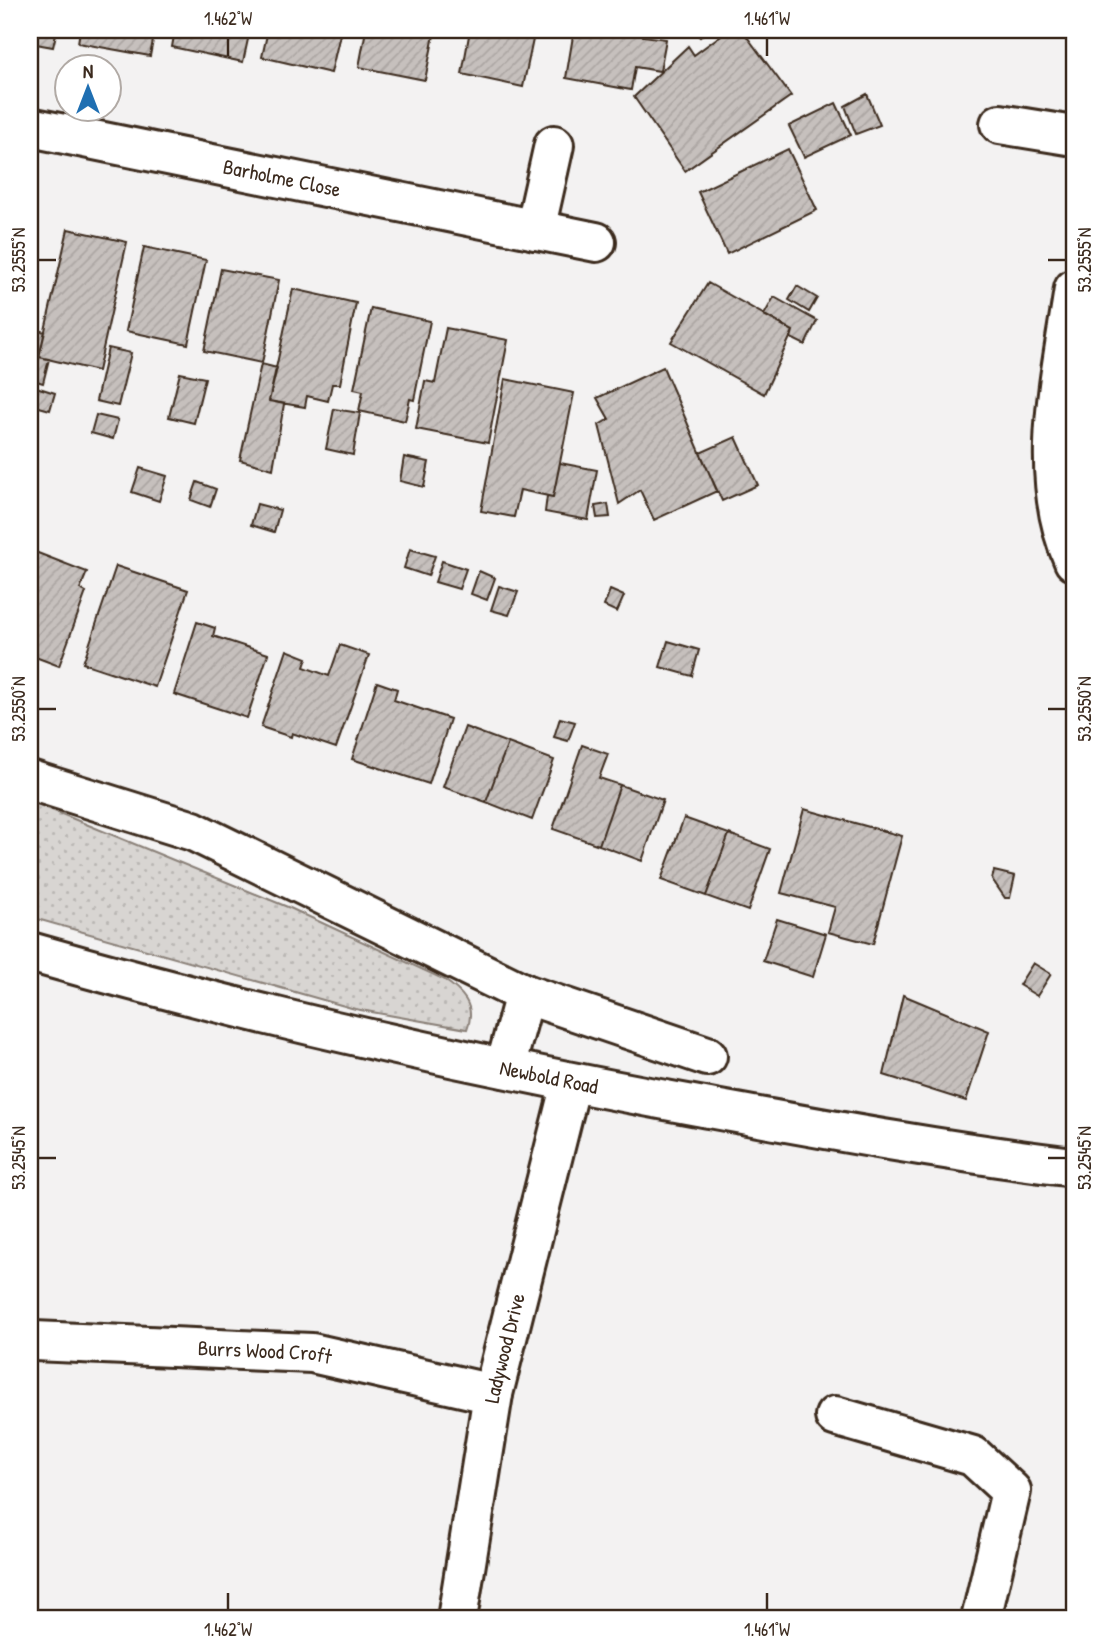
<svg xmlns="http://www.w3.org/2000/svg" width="1104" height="1649" viewBox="0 0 1104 1649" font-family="'Patrick Hand',sans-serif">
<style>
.grass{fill:url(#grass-dots);stroke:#8a8078;stroke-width:2}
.building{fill:url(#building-hatch);stroke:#3b2a1e;stroke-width:2}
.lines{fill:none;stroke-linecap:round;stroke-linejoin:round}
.minor-casing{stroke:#3b2a1e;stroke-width:44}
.major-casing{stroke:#3b2a1e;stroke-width:44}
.minor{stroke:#fff;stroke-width:38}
.major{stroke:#fff;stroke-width:38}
.ticks{fill:none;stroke:#3b2a1e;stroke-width:2.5}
.labels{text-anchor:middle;stroke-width:5;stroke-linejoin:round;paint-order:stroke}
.street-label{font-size:21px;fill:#3b2a1e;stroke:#fff}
.neatline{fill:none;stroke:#3b2a1e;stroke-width:2.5}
.ticks-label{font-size:18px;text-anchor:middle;fill:#3b2a1e}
</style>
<defs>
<pattern id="grass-dots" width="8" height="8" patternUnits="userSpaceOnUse" patternTransform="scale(1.75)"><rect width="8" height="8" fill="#d8d5d2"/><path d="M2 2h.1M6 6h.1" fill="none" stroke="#bab7b4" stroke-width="1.8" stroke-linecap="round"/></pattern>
<pattern id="building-hatch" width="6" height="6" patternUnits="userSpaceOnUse" patternTransform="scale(1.75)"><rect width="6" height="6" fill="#c6c0bd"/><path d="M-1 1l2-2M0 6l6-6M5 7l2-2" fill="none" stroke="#aba5a2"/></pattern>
</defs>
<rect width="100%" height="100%" fill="#f3f2f2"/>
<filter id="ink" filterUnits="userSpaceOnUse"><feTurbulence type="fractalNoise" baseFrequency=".0143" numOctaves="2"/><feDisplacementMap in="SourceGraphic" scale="14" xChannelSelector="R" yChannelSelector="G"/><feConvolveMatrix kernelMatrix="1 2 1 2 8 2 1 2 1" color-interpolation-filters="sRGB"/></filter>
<g filter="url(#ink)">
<path class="grass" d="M 30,801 L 290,908 L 443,979 C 461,991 477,1005 467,1029 L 355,1009 L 30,917 Z"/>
<path class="building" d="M 30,30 L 57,30 L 53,47 L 30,43 Z
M 80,30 L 155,30 L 150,56 L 78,43 Z
M 175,30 L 250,30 L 243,62 L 172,47 Z
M 268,30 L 341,30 L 331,73 L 262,57 Z
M 366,30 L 435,30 L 425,80 L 359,67 Z
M 470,30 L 535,30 L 523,87 L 462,74 Z
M 574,30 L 644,30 L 643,36 L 666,39 L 660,71 L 635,67 L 631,90 L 566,78 Z
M 693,30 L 707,30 L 700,37 Z
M 728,30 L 742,30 L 791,96 L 685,171 L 634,97 L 688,46 L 694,55 Z
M 867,94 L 880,125 L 856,134 L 845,106 Z
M 836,103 L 851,135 L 804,157 L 789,126 Z
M 788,149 L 817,210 L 727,254 L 698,192 Z
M 68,229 L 127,242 L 98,371 L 39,357 Z
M 144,247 L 206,260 L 188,344 L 126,331 Z
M 221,269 L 279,280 L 262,363 L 204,351 Z
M 708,283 L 793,331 L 764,394 L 671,342 Z
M 797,286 L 817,298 L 809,312 L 789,300 Z
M 293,289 L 356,303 L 340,384 L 332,384 L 328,401 L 307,396 L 305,407 L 269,401 Z
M 774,297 L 817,321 L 805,345 L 791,338 L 793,331 L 764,315 Z
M 371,308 L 430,321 L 414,400 L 410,399 L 405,421 L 359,411 L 363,391 L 354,389 Z
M 30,328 L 45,332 L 39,357 L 49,359 L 43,383 L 30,379 Z
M 446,328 L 508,340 L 488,443 L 416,429 L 425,381 L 435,383 Z
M 108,348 L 131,353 L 118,406 L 96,401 Z
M 261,364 L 277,368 L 269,401 L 284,404 L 273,469 L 240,460 Z
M 663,367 L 717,491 L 654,520 L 640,490 L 619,504 L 599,425 L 609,419 L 597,398 Z
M 180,373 L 205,378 L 194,423 L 169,417 Z
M 505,379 L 574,393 L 553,497 L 520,490 L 514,517 L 481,511 Z
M 30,383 L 36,384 L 30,406 Z
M 36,387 L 55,393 L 50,410 L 32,405 Z
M 334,409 L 360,413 L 353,455 L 326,449 Z
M 96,415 L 118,420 L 113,439 L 91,433 Z
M 736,437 L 758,485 L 722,501 L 700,453 Z
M 404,457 L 429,462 L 424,487 L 400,481 Z
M 560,463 L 597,470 L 588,520 L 545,512 L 547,496 L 553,497 Z
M 140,468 L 167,476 L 159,501 L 132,492 Z
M 197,482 L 216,489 L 210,507 L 191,500 Z
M 257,504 L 280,510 L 274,532 L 251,525 Z
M 608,504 L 610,517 L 597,518 L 595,506 Z
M 410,549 L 435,556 L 428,576 L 404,568 Z
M 30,550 L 87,572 L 80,589 L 86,592 L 59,666 L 30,655 Z
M 442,561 L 466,569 L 459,589 L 435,582 Z
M 116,566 L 188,590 L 155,687 L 83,663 Z
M 479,571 L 495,578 L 487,600 L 471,594 Z
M 499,586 L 518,592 L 509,615 L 491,610 Z
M 610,590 L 624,596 L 617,612 L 604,606 Z
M 197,622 L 215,628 L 213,636 L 268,654 L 247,718 L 174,694 Z
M 668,641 L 699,650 L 692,676 L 660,667 Z
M 340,645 L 369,655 L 336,748 L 292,733 L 291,737 L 261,727 L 287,650 L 307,658 L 304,667 L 329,676 Z
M 377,682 L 397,689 L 394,700 L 450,719 L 429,784 L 352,759 Z
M 560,718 L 575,722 L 568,741 L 554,737 Z
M 465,727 L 508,743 L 486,802 L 443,787 Z
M 508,743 L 554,760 L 532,820 L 486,802 Z
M 582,745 L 608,754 L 599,778 L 620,785 L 599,845 L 553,829 Z
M 620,785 L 663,800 L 642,861 L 599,845 Z
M 804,809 L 902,836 L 873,944 L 828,932 L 835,907 L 781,893 Z
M 684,818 L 729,834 L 706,896 L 661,880 Z
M 729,834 L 770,849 L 748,911 L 706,896 Z
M 994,871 L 1015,876 L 1010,898 L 1005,898 L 992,879 Z
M 777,919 L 826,934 L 813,977 L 763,961 Z
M 1033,963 L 1051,974 L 1037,996 L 1019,985 Z
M 903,995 L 989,1031 L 966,1101 L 884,1075 Z"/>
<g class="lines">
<g class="minor-casing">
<g id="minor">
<path d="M 1000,124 L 1074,136"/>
<path id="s1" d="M 30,127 L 596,242"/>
<path d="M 535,230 L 554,145"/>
<path d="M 1074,289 C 1061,377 1036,476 1074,561"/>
<path d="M 30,780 L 193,831 L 525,994 L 707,1056"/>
<path d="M 505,1068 L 525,994"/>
<path id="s2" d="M 34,1341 L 312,1353 L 493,1394"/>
<path d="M 835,1416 L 973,1456 L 1011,1491 L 981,1619"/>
<path id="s3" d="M 457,1619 L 493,1394 L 571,1083"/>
</g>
</g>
<g class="major-casing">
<g id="major">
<path id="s4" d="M 30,952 C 250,1015 473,1065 698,1106 C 824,1129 948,1152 1074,1167"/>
</g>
</g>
<use href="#minor" class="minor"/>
<use href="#major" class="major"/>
</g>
</g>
<path class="ticks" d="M 228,38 L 228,56M 767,38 L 767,56M 38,260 L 56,260M 1048,260 L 1066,260M 38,709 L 56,709M 1048,709 L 1066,709M 38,1158 L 56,1158M 1048,1158 L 1066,1158M 228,1593 L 228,1610M 767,1593 L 767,1610"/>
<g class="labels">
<g class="street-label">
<text dy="7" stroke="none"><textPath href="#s1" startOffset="257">Barholme Close</textPath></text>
<text dy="7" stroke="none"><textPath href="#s4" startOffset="534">Newbold Road</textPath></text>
<text dy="7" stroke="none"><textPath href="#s3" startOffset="275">Ladywood Drive</textPath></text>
<text dy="7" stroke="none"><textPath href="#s2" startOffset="231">Burrs Wood Croft</textPath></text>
</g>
</g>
<rect width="1104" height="1649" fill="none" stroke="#fff" stroke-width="77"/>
<g transform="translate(88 88)"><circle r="33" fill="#ffffff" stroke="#b1aaa5" stroke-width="2"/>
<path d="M0-5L12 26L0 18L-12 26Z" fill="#1f6fb2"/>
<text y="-10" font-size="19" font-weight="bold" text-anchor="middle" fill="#3b2a1e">N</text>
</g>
<rect x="38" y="38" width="1028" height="1572" class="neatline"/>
<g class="ticks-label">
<text x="228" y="25">1.462°W</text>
<text x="767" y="25">1.461°W</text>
<text transform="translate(19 260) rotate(-90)" y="6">53.2555°N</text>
<text transform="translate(1085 260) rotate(-90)" y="6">53.2555°N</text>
<text transform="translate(19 709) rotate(-90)" y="6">53.2550°N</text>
<text transform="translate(1085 709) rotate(-90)" y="6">53.2550°N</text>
<text transform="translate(19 1158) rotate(-90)" y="6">53.2545°N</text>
<text transform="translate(1085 1158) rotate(-90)" y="6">53.2545°N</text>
<text x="228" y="1636">1.462°W</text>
<text x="767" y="1636">1.461°W</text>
</g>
</svg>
